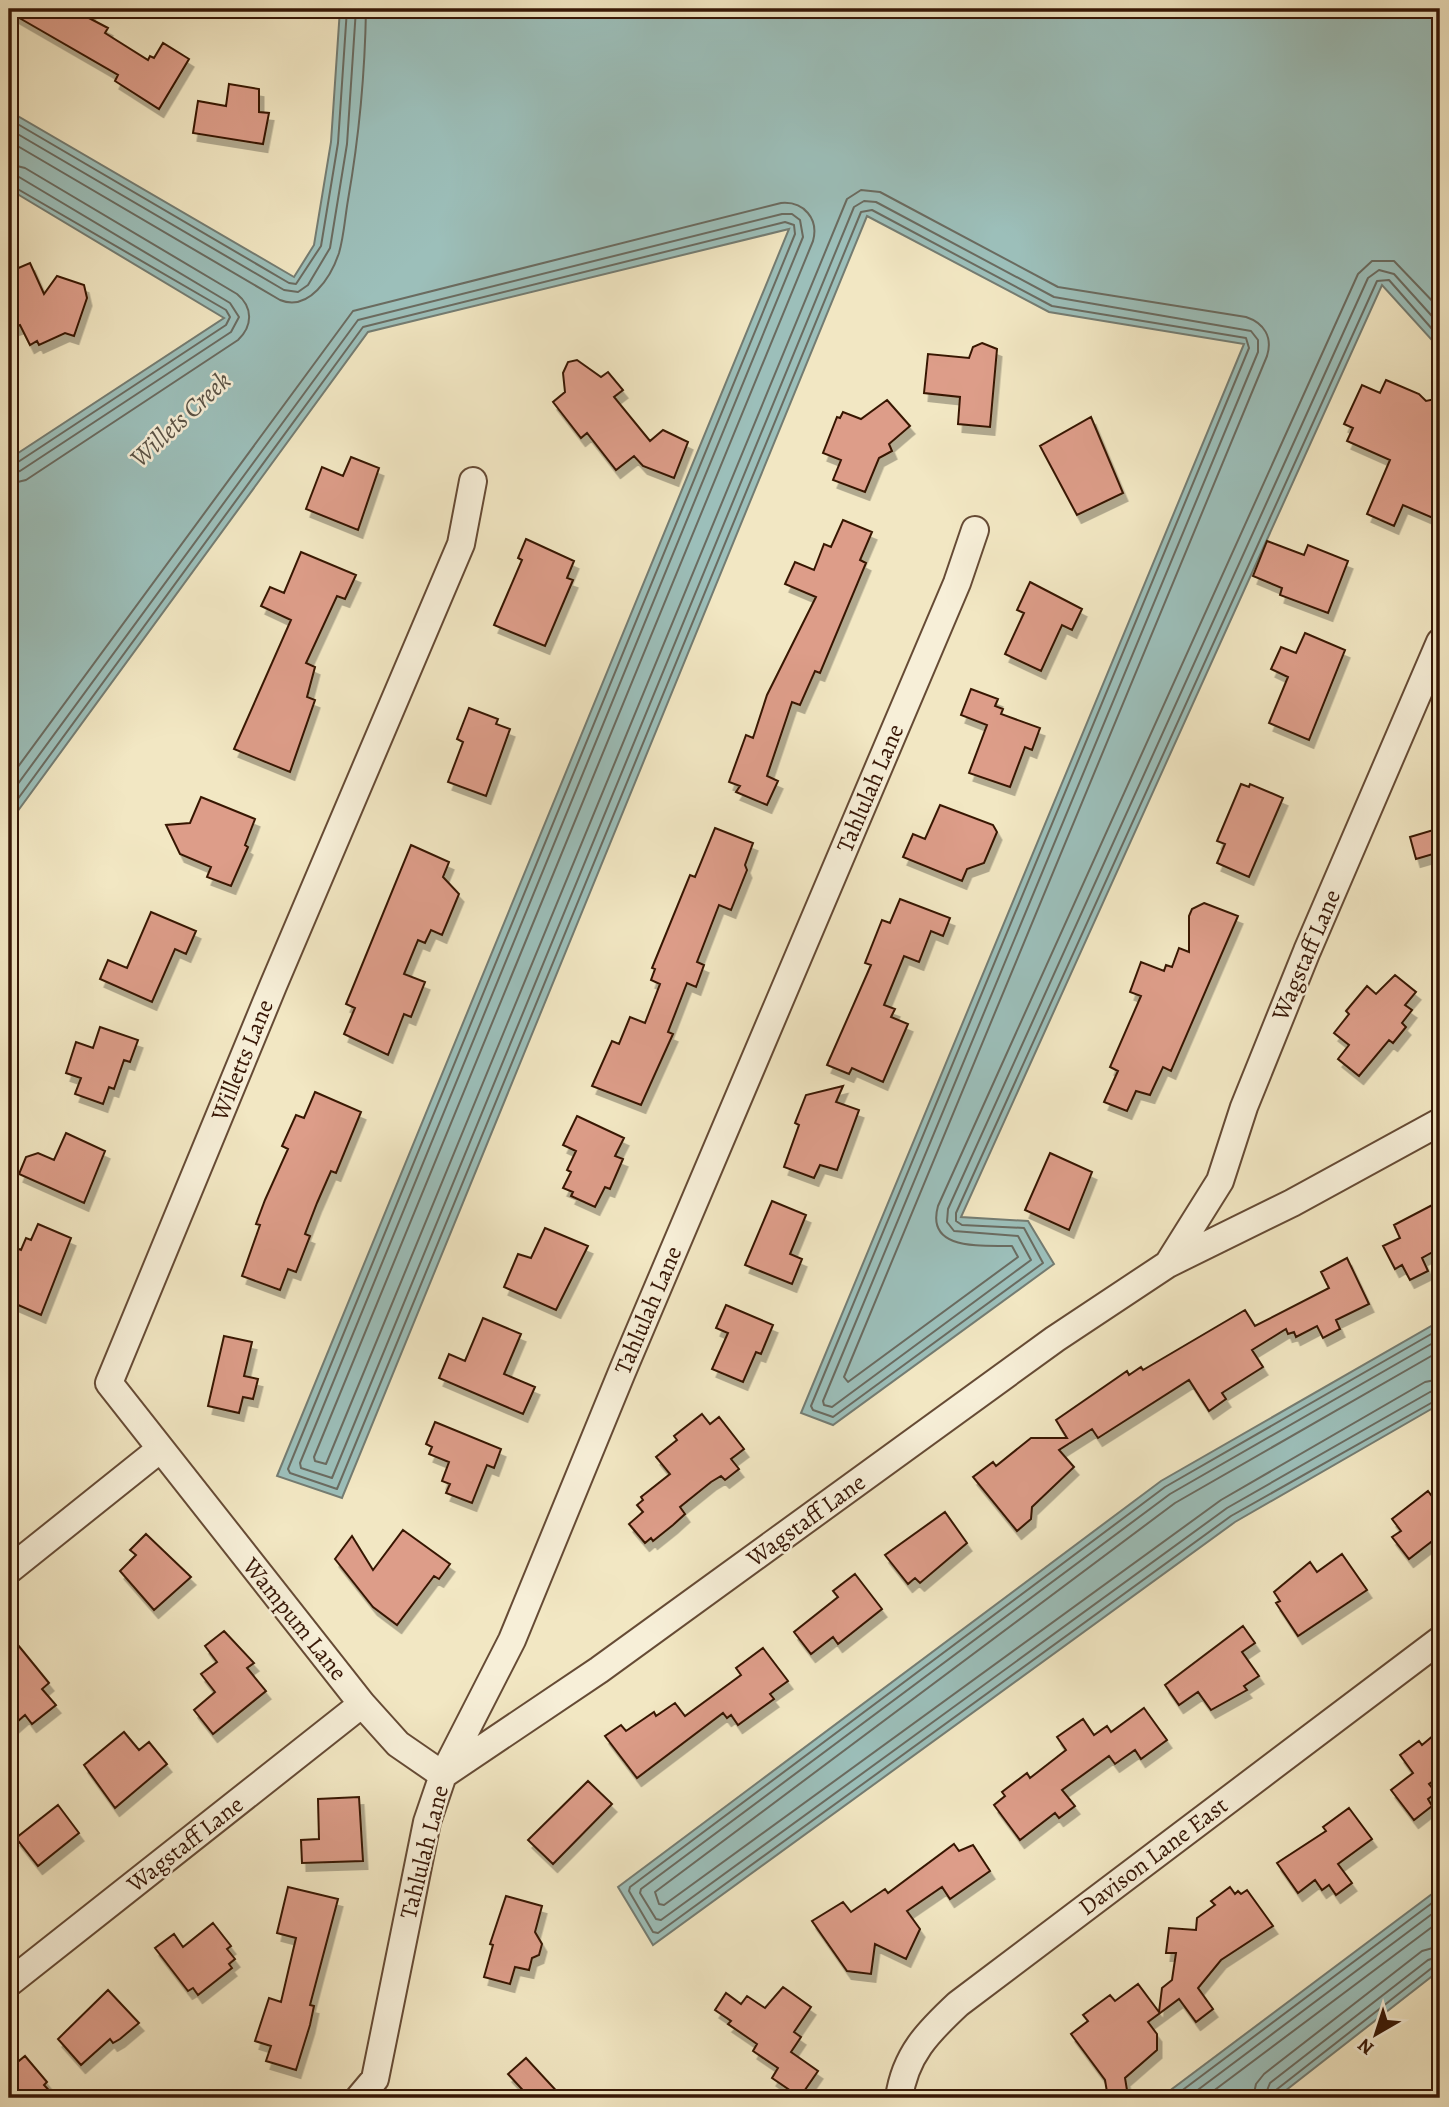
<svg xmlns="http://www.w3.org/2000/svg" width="1449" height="2107" viewBox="0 0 1449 2107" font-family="Alegreya,serif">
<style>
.water{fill:#9cbfba;stroke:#747c72;stroke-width:2}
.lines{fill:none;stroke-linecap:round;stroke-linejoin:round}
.shore{stroke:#6a6b60;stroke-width:2}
.building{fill:#dd9d89;stroke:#371706;stroke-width:2;filter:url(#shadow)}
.minor-casing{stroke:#664b35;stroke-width:30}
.minor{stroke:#f7efd8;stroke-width:26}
.labels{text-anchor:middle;stroke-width:5;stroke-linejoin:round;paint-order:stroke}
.street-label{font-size:24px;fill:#371706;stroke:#f7efd8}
.water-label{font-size:26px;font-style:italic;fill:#5a5245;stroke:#f7efd8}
</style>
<defs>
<filter id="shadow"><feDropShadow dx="4.5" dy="8" stdDeviation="0" flood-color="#0004"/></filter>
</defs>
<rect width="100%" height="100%" fill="#f2e7c3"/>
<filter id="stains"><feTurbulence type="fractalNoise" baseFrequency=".00286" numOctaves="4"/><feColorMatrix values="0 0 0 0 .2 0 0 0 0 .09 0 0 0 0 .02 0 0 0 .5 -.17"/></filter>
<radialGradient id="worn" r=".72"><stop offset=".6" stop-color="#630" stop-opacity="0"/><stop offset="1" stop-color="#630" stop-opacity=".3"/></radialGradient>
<path class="water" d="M 340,9 L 1440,9 L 1440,349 L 1382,285 L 961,1217 L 1028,1221 L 1054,1264 L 833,1425 L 801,1413 L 1244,344 L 1049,312 L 867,216 L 342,1498 L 277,1476 L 789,229 L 368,332 L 9,823 L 9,459 L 224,318 L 9,189 L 9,111 L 294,277 L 314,245 L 331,142 Z
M 1440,1321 L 1440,1404 L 1235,1522 L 653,1945 L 618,1887 L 1161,1481 Z
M 1440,1888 L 1440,1970 L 1276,2098 L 1160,2098 Z"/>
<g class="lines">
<path class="shore" d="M 9,119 L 289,283 L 296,284 L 321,246 L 338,143 L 347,9
M 9,129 L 284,290 L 298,292 L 308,285 L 330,248 L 347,144 L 356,9
M 9,141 L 280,300 C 309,312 331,277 339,253 C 344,236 345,217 348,200 C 359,137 365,73 366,9
M 9,164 L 25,168 L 237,294 C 253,307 253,326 238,340 L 26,480 L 9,484
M 9,175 L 19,177 L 230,303 L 239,317 L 231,332 L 20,471 L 9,474
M 9,184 L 226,310 L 230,317 L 226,325 L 15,464 L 9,465
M 9,779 L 353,311 L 781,203 C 804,201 819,219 813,241 L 314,1457 L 315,1461 L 326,1464 L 847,199 L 861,190 L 880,192 L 1058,287 L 1246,317 C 1264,323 1273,337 1267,356 L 844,1377 L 848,1382 L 1018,1257 L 1012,1246 C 984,1245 925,1252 938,1206 L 1358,274 L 1372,261 L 1394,261 L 1440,309
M 9,796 L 358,320 L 782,214 L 792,214 L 800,220 L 803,237 L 300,1463 L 301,1468 L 332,1478 L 854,207 L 864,201 L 876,202 L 1054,297 L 1251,331 L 1258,340 L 1258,352 L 823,1401 L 824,1405 L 832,1407 L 1031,1260 L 1018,1236 L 954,1231 L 947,1222 L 948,1209 L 1368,278 L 1379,270 L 1394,274 L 1440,325
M 9,811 L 363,327 L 785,222 L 794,225 L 795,234 L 288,1469 L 290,1473 L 337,1489 L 861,212 L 872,210 L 1052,306 L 1246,338 L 1249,348 L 811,1406 L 813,1410 L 833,1417 L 1043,1263 L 1024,1228 L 962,1225 L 956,1221 L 956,1213 L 1377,281 L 1389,280 L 1440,338
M 1440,1329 L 1165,1487 L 630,1887 L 629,1891 L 653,1932 L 658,1933 L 1231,1516 L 1440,1398
M 1440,1339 L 1170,1494 L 641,1889 L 640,1893 L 656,1919 L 661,1920 L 1227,1508 L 1430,1392 L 1440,1389
M 1440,1351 L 1175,1503 L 655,1892 L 659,1904 L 664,1905 L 1221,1500 L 1425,1382 L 1440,1379
M 1172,2098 L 1440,1897
M 1187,2098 L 1440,1908
M 1204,2098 L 1440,1921
M 1253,2098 L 1256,2084 L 1264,2074 L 1422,1951 L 1440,1946
M 1264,2098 L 1270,2083 L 1428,1960 L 1440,1956
M 1273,2098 L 1276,2090 L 1433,1967 L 1440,1965"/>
</g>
<path class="building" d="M 9,9 L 92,9 L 87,17 L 108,28 L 105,33 L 148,60 L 150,56 L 154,58 L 163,43 L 189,59 L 159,109 L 115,81 L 118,75 L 9,12 Z
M 229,84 L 259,89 L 259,112 L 269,113 L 263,144 L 193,133 L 198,101 L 226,106 Z
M 30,263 L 44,294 L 57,276 L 84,285 L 87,298 L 74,336 L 65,333 L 39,345 L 37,341 L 30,345 L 20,325 L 15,327 L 9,314 L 9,272 Z
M 982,343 L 997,349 L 990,427 L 958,424 L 960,397 L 924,393 L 928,354 L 969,358 L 973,347 Z
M 577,360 L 601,377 L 608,372 L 623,390 L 614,397 L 650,441 L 663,430 L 688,442 L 674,478 L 643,466 L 634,456 L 616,470 L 587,433 L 581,438 L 553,402 L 565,392 L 563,373 L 568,362 Z
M 1386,380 L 1419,394 L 1426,401 L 1440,398 L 1440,521 L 1403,505 L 1394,526 L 1367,514 L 1390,460 L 1347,441 L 1353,428 L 1344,424 L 1362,385 L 1380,393 Z
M 887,400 L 910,426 L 889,444 L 892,451 L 879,458 L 865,492 L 833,480 L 841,460 L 823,453 L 837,417 L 840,418 L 843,412 L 861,419 Z
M 1091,417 L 1123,493 L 1077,515 L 1040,446 Z
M 351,457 L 379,468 L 358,530 L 306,509 L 322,467 L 343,476 Z
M 843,520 L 872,532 L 860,560 L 866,563 L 820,673 L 815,671 L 800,705 L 792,702 L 767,776 L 778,781 L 767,805 L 736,792 L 740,786 L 729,782 L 746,735 L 753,738 L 767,695 L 816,597 L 785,584 L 795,562 L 814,570 L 824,544 L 831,547 Z
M 526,539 L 574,561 L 567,578 L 573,580 L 545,646 L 494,625 L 522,560 L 518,558 Z
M 1267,541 L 1304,555 L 1308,545 L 1348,561 L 1328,613 L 1280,595 L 1282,588 L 1253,576 Z
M 301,552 L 356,575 L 345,599 L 337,596 L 306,663 L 315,667 L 307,697 L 315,700 L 290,772 L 234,749 L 291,620 L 261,606 L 270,587 L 284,593 Z
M 1030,582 L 1082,609 L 1072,630 L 1062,625 L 1041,671 L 1005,654 L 1024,613 L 1017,610 Z
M 1305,633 L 1345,650 L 1309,740 L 1269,723 L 1288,677 L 1271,669 L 1281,647 L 1296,653 Z
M 971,689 L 998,699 L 995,706 L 1003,709 L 1001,714 L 1040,728 L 1032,750 L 1025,747 L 1010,787 L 969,773 L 987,725 L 961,715 Z
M 469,708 L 498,719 L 496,724 L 510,729 L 486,796 L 448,782 L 463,742 L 457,739 Z
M 1241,784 L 1249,787 L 1250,784 L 1283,798 L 1249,877 L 1217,863 L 1225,844 L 1217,841 Z
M 201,797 L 255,819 L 245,845 L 248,847 L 231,886 L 207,877 L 211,867 L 180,854 L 166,825 L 190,823 Z
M 940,805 L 993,825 L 997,832 L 984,863 L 967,869 L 962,881 L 903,857 L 913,834 L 925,839 Z
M 715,828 L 753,843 L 745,865 L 747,870 L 731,910 L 719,905 L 697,962 L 704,965 L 696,987 L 687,983 L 668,1032 L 673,1034 L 641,1105 L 592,1086 L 612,1041 L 619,1044 L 630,1017 L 645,1023 L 660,984 L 651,980 L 655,969 L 652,968 L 690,875 L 695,877 Z
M 1440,828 L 1440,852 L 1416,859 L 1410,837 Z
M 411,845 L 449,862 L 443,877 L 459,894 L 442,935 L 431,930 L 425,943 L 418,940 L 404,974 L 425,982 L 411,1017 L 404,1014 L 388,1055 L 344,1034 L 355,1008 L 346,1004 Z
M 900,899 L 950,918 L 943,936 L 931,931 L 919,962 L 904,956 L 884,1005 L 895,1009 L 891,1017 L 908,1024 L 883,1082 L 852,1068 L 849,1074 L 827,1065 L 871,965 L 865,963 L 882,920 L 890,923 Z
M 1204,903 L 1238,916 L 1171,1071 L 1163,1067 L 1150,1095 L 1136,1091 L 1127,1111 L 1104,1102 L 1118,1071 L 1110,1067 L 1141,996 L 1130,992 L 1141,962 L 1164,971 L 1166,965 L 1172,967 L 1179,948 L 1189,952 L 1189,916 L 1192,909 Z
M 151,912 L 196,931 L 186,954 L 175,949 L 152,1002 L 100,979 L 108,960 L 127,968 Z
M 1395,975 L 1416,992 L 1405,1005 L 1412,1010 L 1402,1023 L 1406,1027 L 1393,1043 L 1389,1040 L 1359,1076 L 1338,1059 L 1349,1045 L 1334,1033 L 1349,1014 L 1346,1011 L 1367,986 L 1376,994 Z
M 100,1027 L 138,1040 L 130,1062 L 124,1060 L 114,1089 L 109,1087 L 103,1104 L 75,1094 L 81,1078 L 66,1073 L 76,1042 L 93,1048 Z
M 843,1086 L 836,1102 L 859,1110 L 837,1170 L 820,1165 L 814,1178 L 784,1167 L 799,1125 L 795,1123 L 806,1095 Z
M 315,1092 L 361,1112 L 336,1173 L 331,1171 L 317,1203 L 305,1234 L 310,1236 L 296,1272 L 288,1269 L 280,1290 L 242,1276 L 260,1225 L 256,1224 L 265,1200 L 288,1149 L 282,1146 L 296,1115 L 304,1118 Z
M 577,1116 L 624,1138 L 615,1156 L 623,1159 L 610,1189 L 605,1187 L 595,1207 L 571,1196 L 573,1192 L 563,1188 L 571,1172 L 567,1170 L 576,1151 L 563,1145 Z
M 66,1133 L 105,1151 L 84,1203 L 19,1174 L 26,1157 L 38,1153 L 54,1160 Z
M 1050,1153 L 1092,1172 L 1069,1230 L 1025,1210 Z
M 772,1201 L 806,1215 L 790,1254 L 802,1259 L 792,1284 L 745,1265 Z
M 1440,1201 L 1440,1248 L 1422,1258 L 1428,1271 L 1410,1280 L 1402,1265 L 1395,1269 L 1383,1246 L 1400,1238 L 1394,1225 Z
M 38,1224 L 71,1238 L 41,1315 L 9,1301 L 9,1245 L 21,1250 L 26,1238 L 31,1240 Z
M 545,1228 L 588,1246 L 556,1310 L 504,1287 L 518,1254 L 531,1258 Z
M 1347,1258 L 1369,1304 L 1336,1320 L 1340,1329 L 1323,1338 L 1317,1326 L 1296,1337 L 1294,1332 L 1288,1334 L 1286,1329 L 1252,1350 L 1263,1367 L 1222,1393 L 1226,1399 L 1209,1411 L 1189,1380 L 1098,1438 L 1092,1429 L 1059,1450 L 1074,1467 L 1032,1507 L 1031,1519 L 1017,1531 L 973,1477 L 993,1462 L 996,1466 L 1031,1438 L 1067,1438 L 1056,1420 L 1127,1371 L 1129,1375 L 1141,1367 L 1143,1370 L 1245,1310 L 1255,1326 L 1329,1288 L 1321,1272 Z
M 726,1305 L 773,1325 L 761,1354 L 756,1352 L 743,1382 L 712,1369 L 728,1333 L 716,1328 Z
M 483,1318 L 521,1334 L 504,1374 L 535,1387 L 523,1414 L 439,1378 L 449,1354 L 465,1361 Z
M 224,1336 L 252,1342 L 244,1376 L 258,1379 L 253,1399 L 243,1397 L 239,1413 L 208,1406 Z
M 702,1414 L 710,1424 L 719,1417 L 744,1449 L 731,1459 L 739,1469 L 725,1480 L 721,1476 L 711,1482 L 680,1507 L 685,1514 L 673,1525 L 653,1541 L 651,1538 L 645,1543 L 629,1524 L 643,1512 L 637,1505 L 643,1500 L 641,1497 L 670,1474 L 656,1457 L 677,1440 L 674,1436 Z
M 435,1422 L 501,1449 L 494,1468 L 487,1465 L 472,1503 L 446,1493 L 450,1484 L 442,1481 L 449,1462 L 429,1454 L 432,1447 L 426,1444 Z
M 1428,1491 L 1440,1507 L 1440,1535 L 1409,1559 L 1392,1537 L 1401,1531 L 1392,1519 Z
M 945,1512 L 967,1543 L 920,1583 L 915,1578 L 908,1584 L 885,1555 Z
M 403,1530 L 450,1564 L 439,1579 L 434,1576 L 397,1625 L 373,1607 L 335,1559 L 352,1536 L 373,1570 Z
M 146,1534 L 191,1577 L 154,1610 L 120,1571 L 136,1555 L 130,1550 Z
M 1342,1554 L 1367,1590 L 1298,1636 L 1276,1603 L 1280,1601 L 1274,1592 L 1310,1562 L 1317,1572 Z
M 855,1574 L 882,1609 L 838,1644 L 833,1637 L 811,1654 L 794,1632 L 838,1597 L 833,1591 Z
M 1243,1626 L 1255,1643 L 1242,1652 L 1259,1676 L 1244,1686 L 1247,1690 L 1211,1710 L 1198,1692 L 1179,1705 L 1165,1685 Z
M 224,1631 L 254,1663 L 247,1668 L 266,1691 L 213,1734 L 194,1710 L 215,1692 L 201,1674 L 217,1662 L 205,1646 Z
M 9,1634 L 49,1683 L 42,1689 L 56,1705 L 32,1724 L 25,1715 L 9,1729 Z
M 763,1648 L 788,1681 L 770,1694 L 774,1699 L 738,1725 L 731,1715 L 727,1718 L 723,1713 L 637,1778 L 605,1736 L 621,1725 L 626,1731 L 654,1712 L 656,1716 L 675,1703 L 685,1716 L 741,1675 L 736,1668 Z
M 1144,1708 L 1167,1740 L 1141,1759 L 1135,1750 L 1115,1764 L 1109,1756 L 1062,1790 L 1075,1806 L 1059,1818 L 1055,1813 L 1020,1840 L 994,1805 L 1005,1796 L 1002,1792 L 1027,1773 L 1030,1778 L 1066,1750 L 1057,1737 L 1083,1719 L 1094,1735 L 1107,1726 L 1111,1732 Z
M 1440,1730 L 1440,1776 L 1429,1784 L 1436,1793 L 1428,1799 L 1432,1806 L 1414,1820 L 1391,1790 L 1413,1773 L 1400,1755 L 1419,1741 L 1422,1745 Z
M 124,1732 L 139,1750 L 149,1742 L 167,1764 L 115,1808 L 84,1765 Z
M 588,1781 L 612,1804 L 553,1864 L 528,1840 Z
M 359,1797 L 363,1861 L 302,1863 L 301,1840 L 319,1839 L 318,1799 Z
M 58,1805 L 79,1833 L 38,1866 L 16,1838 Z
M 1349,1808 L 1372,1839 L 1338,1864 L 1352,1883 L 1336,1895 L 1329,1885 L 1322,1890 L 1315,1880 L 1298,1893 L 1277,1863 L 1326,1831 L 1323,1827 Z
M 954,1844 L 959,1851 L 973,1845 L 990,1871 L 950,1899 L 942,1887 L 907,1911 L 920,1929 L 906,1959 L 875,1944 L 871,1974 L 847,1971 L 812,1921 L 843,1902 L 851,1912 L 885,1889 L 888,1893 Z
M 288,1887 L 338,1899 L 310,2005 L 314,2006 L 310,2025 L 296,2070 L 266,2061 L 271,2046 L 255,2041 L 269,1998 L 281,2002 L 296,1938 L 277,1933 Z
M 1230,1887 L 1235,1894 L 1238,1891 L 1241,1894 L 1247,1890 L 1273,1926 L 1221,1960 L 1198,1988 L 1213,2009 L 1196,2022 L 1179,1999 L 1148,2022 L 1157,2034 L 1157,2050 L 1125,2078 L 1127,2090 L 1107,2092 L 1105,2080 L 1071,2034 L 1088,2021 L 1083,2015 L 1110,1995 L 1115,2001 L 1138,1984 L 1159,2012 L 1162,1988 L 1172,1980 L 1176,1953 L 1166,1953 L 1169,1928 L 1196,1930 L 1197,1918 L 1215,1905 L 1211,1901 Z
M 506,1896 L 542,1906 L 535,1932 L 542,1944 L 539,1955 L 532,1958 L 529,1970 L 515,1967 L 510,1984 L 484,1977 L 493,1945 L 490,1944 Z
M 213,1923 L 231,1946 L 227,1949 L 235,1959 L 229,1964 L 232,1968 L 198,1995 L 193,1988 L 188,1991 L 155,1948 L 174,1934 L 183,1947 Z
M 783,1987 L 811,2007 L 794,2032 L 801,2037 L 791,2052 L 818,2071 L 800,2097 L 772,2078 L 778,2068 L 753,2051 L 757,2044 L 728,2024 L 731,2021 L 715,2010 L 726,1993 L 741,2004 L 747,1996 L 765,2008 Z
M 108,1990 L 139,2023 L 120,2039 L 113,2043 L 110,2039 L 81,2065 L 58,2039 Z
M 25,2056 L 47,2082 L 44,2085 L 56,2098 L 9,2098 L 9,2069 Z
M 526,2058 L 563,2098 L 530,2098 L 508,2074 Z"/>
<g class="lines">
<g class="minor-casing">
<path id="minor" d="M 473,481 L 461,544 L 273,986 L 109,1383 L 362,1704 L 398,1744 L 443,1775 L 599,1670 L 1055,1339 L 1168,1264
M 1440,642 L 1307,951 L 1244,1107 L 1220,1181 L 1168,1264 L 1292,1203 L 1440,1122
M 9,1570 L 159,1450
M 9,1983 L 362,1704
M 359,2098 L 375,2079 L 427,1822 L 443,1775 L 512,1640 L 622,1372 L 957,583 L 975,530
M 899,2098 C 905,2055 928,2032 958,2004 L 1440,1640"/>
</g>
<use href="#minor" class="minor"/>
</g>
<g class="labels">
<g class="street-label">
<text transform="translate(870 788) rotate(-67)" y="8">Tahlulah Lane</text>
<text transform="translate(1306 955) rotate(-67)" y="8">Wagstaff Lane</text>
<text transform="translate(242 1060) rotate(-68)" y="8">Willetts Lane</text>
<text transform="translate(648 1310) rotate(-67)" y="8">Tahlulah Lane</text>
<text transform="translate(806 1520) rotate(-36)" y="8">Wagstaff Lane</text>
<text transform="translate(295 1619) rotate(51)" y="8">Wampum Lane</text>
<text transform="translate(185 1844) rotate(-38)" y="8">Wagstaff Lane</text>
<text transform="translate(424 1852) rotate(-76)" y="8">Tahlulah Lane</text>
<text transform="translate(1153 1856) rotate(-37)" y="8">Davison Lane East</text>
</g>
<g class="water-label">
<text transform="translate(180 419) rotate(-43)" y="9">Willets Creek</text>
</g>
</g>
<rect width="1449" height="2107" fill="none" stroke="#f2e7c3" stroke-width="35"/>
<rect x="10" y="10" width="1428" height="2086" fill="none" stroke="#371706" stroke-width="3.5"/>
<rect x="18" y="18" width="1414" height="2072" fill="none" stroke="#371706" stroke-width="2"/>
<g transform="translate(1376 2034) rotate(219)" stroke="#f7efd8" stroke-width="5" paint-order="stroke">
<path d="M0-5L12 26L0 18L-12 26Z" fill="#371706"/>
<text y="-10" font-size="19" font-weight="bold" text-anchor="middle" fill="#371706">N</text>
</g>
<rect width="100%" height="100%" filter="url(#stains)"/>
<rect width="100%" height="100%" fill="url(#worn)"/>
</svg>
